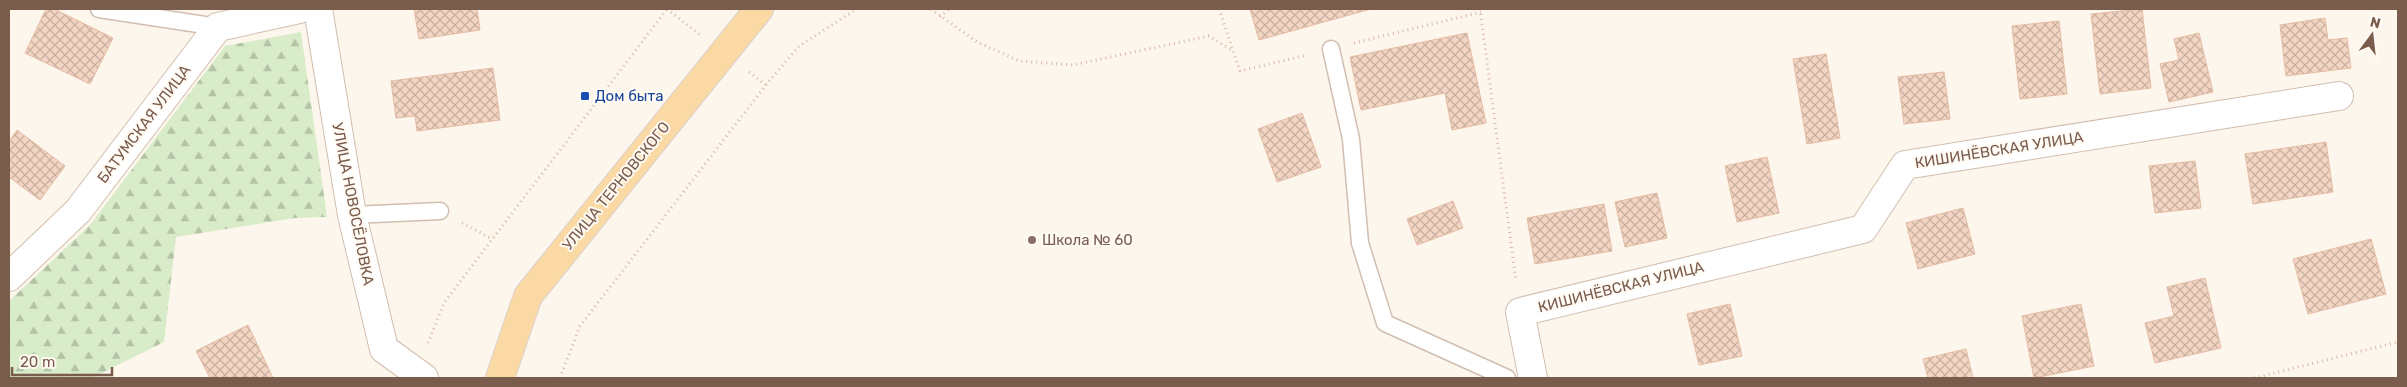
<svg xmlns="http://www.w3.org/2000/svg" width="2407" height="387" viewBox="0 0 2407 387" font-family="Rubik,sans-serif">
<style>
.forest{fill:url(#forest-firs)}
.building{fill:url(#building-cross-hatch);stroke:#e6bba3}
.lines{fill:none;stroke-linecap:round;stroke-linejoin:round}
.service-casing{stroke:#d1beb0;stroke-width:19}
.minor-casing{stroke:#d1beb0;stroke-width:30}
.primary-casing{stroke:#dad1cd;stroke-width:30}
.path{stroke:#d9b8a5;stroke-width:3;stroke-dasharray:1 4;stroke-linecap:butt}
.service{stroke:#fff;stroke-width:16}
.minor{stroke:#fff;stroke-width:28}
.primary{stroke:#fbd9a5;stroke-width:28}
.transit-dot{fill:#1a4fb4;stroke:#fffaf3;stroke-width:2}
.education-dot{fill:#8d6e63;stroke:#fffaf3;stroke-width:2}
.labels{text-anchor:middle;stroke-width:4;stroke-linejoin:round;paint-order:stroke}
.transit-label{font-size:15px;fill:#164399;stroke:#fffaf3;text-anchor:start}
.street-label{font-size:15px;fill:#7a5c4d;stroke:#fffaf3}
.education-label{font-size:15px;fill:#785e54;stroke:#fffaf3;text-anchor:start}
</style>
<defs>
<pattern id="forest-firs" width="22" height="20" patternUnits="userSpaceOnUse" patternTransform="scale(1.25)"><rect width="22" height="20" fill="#d8ecc9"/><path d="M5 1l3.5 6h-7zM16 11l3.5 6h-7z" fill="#b4c2a5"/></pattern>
<pattern id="building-cross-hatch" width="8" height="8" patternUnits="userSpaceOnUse" patternTransform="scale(1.25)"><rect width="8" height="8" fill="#f3d5c3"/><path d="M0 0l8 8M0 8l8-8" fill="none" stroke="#cab0a1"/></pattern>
</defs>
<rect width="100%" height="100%" fill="#fdf6ec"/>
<path class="forest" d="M 301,32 L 327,217 L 295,218 L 176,237 L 164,342 L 92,378 L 9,378 L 9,301 L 90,225 L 225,46 Z"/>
<path class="building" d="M 46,9 L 54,9 L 113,38 L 90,84 L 25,53 Z
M 414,9 L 477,9 L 480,30 L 419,39 Z
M 1250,9 L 1371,9 L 1259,40 Z
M 2142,9 L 2151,88 L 2100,94 L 2091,14 Z
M 2325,18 L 2328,40 L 2347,38 L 2351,68 L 2286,76 L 2280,25 Z
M 2059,21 L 2067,94 L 2020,99 L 2012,26 Z
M 1467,33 L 1486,123 L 1452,130 L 1445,93 L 1361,110 L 1350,57 Z
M 2199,33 L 2213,92 L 2169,102 L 2160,64 L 2179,60 L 2174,39 Z
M 1826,54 L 1840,138 L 1807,144 L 1793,59 Z
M 493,68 L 500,120 L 417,131 L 415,116 L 396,118 L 391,81 Z
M 1944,72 L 1950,119 L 1904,124 L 1898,77 Z
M 1302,113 L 1321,167 L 1277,182 L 1258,129 Z
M 17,130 L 65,166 L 40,200 L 9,177 L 9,142 Z
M 2326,142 L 2333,192 L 2253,204 L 2245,154 Z
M 1767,157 L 1779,213 L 1737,222 L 1725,166 Z
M 2195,161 L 2201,208 L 2155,213 L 2149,166 Z
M 1657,193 L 1667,238 L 1625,247 L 1615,202 Z
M 1453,201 L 1463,228 L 1417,245 L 1407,219 Z
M 1604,204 L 1612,251 L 1535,264 L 1527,218 Z
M 1963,208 L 1975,254 L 1918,269 L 1906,223 Z
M 2371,239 L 2386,294 L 2308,314 L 2293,259 Z
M 2205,278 L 2221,348 L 2155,363 L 2145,323 L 2174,316 L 2167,287 Z
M 1730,304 L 1742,356 L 1699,365 L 1687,314 Z
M 2081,304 L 2094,366 L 2034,378 L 2022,316 Z
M 248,325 L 273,378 L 210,378 L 196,351 Z
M 1966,349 L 1973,378 L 1928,378 L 1923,359 Z"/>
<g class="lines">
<g class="service-casing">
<path id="service" d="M 99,9 L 218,27
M 1331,49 L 1351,139 L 1360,243 L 1385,323 L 1507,378
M 352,215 L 440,211"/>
</g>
<g class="minor-casing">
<path id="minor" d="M 318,9 L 352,215 L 384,349 L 424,378
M 9,277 L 78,211 L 218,27 L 299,9
M 1533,378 L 1520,312 L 1863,229 L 1905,165 L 2339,96"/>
</g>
<g class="primary-casing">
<path id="primary" d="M 500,378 L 528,296 L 759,9"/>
</g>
<path class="path" d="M 667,9 L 700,35
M 931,9 L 977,42 L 1019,61 L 1073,65 L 1209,36 L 1233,51
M 1219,9 L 1240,71 L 1307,55
M 1480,9 L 1516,281
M 940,17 L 949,9
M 1354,43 L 1481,12
M 749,72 L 766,85
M 462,223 L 492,239
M 428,343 L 444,303 L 667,9
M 560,378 L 580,326 L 766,85 L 799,46 L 857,9
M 2254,378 L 2398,342"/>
<use href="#service" class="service"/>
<use href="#minor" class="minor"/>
<use href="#primary" class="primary"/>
</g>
<rect class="transit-dot" x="580" y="91" width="10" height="10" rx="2.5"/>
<circle class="education-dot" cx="1032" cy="240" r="5"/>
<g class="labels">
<g class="transit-label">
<text x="595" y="101">Дом быта</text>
</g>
<g class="street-label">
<text transform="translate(144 124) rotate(-53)" y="5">БАТУМСКАЯ УЛИЦА</text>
<text transform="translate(1999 150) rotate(-9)" y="5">КИШИНЁВСКАЯ УЛИЦА</text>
<text transform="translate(616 186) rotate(-51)" y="5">УЛИЦА ТЕРНОВСКОГО</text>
<text transform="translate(353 204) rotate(79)" y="5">УЛИЦА НОВОСЁЛОВКА</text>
<text transform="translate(1621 287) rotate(-14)" y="5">КИШИНЁВСКАЯ УЛИЦА</text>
</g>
<g class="education-label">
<text x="1042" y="245">Школа № 60</text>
</g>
</g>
<rect width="2407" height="387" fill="none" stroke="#7a5c4d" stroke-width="20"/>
<g transform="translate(2372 35) rotate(15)" stroke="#fffaf3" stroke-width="4" paint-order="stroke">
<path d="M0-4L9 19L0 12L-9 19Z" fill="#7a5c4d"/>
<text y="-8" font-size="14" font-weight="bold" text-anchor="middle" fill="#7a5c4d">N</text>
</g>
<path d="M12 367v8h100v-8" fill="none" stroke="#7a5c4d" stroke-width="2.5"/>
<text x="20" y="367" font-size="15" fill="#7a5c4d" stroke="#fffaf3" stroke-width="4" paint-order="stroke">20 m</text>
</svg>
